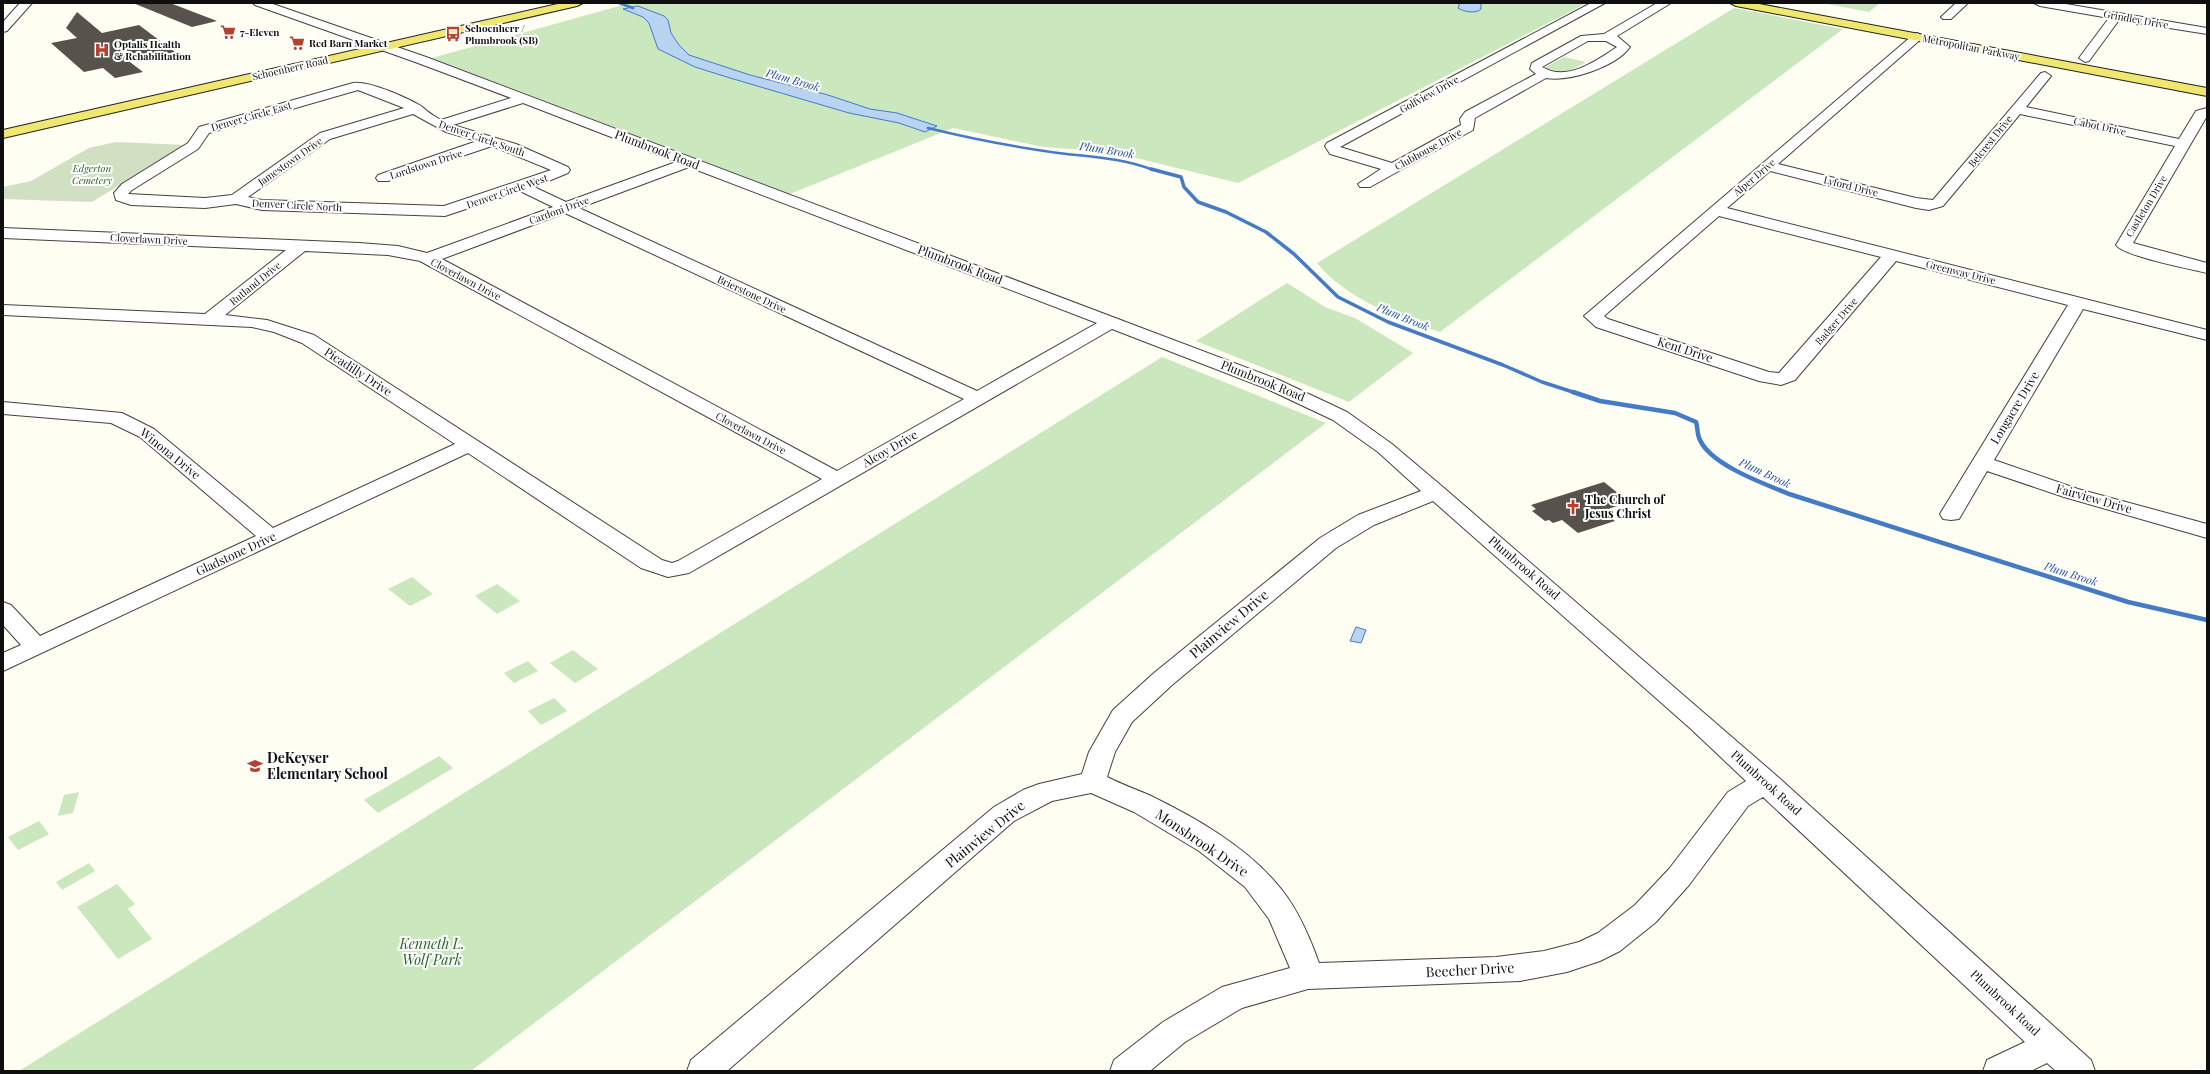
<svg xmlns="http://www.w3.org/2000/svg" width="2210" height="1074" viewBox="0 0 2210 1074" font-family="'Playfair Display',serif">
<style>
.green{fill:#cbe7bd}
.cemetery{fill:#d1dfc3}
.water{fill:#b9d3f2;stroke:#457bc5}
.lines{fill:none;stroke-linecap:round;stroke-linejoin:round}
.stream-far2{stroke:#457bc5;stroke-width:2.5}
.stream-far1{stroke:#457bc5;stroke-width:3.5}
.stream{stroke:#457bc5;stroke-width:4.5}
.building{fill:#57524c}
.minor-casing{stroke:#424242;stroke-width:2}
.major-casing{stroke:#202020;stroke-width:2}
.minor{fill:#fff;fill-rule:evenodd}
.major{fill:#efe770;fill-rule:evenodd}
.labels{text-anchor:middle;stroke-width:4;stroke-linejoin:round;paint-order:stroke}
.far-street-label{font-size:10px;fill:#0f0f0f;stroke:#fff}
.far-poi-label{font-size:10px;font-weight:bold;fill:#0f0f0f;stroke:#fff;text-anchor:start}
.far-park-label{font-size:10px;font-style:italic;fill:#256323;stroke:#fff}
.far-water-label{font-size:11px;font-style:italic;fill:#204f99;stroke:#fff}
.street-label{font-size:12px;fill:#0f0f0f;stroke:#fff}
.poi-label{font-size:12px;font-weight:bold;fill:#0f0f0f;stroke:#fff;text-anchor:start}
.near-street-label{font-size:14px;fill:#0f0f0f;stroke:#fff}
.near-poi-label{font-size:14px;font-weight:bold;fill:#0f0f0f;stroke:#fff;text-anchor:start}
.near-park-label{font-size:14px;font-style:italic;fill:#256323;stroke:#fff}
</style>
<rect width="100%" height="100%" fill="#fefef2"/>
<path class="green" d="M 630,3 L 1587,3 L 1238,183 L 1112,152 L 1043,147 L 953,128 L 790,194 L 432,58 Z
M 1822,3 L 1880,3 L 1869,12 Z
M 1734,8 L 1843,29 L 1440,332 C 1401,320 1342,296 1317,263 Z
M 1564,57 L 1586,62 L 1566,73 L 1544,68 Z
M 1287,283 L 1325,307 L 1355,318 L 1413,353 L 1349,402 L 1196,341 Z
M 1162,357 L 1326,423 L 471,1071 L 19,1071 Z
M 412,577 L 433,594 L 410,606 L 388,589 Z
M 497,584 L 520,601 L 497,614 L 475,596 Z
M 573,650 L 598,669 L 575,683 L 550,663 Z
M 528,661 L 538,671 L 514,683 L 504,673 Z
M 554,698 L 567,711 L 541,725 L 528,711 Z
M 439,756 L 453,768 L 378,813 L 364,800 Z
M 79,792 L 73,813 L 58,816 L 64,795 Z
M 39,821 L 49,834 L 18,850 L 8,837 Z
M 89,863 L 95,871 L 62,890 L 56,882 Z
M 117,884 L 135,904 L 128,909 L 152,939 L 118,959 L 77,907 Z"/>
<path class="cemetery" d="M 116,142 L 185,145 L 92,202 L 3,199 L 3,187 L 31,181 L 89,148 Z"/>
<path class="water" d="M 1460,3 L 1481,3 L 1481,9 C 1476,14 1464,12 1458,8 Z
M 638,6 L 664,16 L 668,20 L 671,33 L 679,45 L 689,55 L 750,75 L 828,95 L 870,109 L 897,113 L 937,126 L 925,132 L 899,123 L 849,113 L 730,78 L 695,67 L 658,49 L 649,23 L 643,17 L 623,9 Z
M 1356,627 L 1366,630 L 1361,643 L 1350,641 Z"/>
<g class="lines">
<path class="stream-far2" d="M 619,3 L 633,8
M 928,128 C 968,138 1010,146 1051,152 C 1086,157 1120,157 1153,170"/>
<path class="stream-far1" d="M 1151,169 L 1181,177 L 1184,187 L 1198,202 L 1226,212 L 1266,232 L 1294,254 L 1338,297 L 1388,322 L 1503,365 L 1542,382 L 1576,393"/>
<path class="stream" d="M 1573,392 L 1600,401 L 1675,413 L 1696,422 C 1698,428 1697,435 1700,440 C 1711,465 1765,484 1789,494 L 2128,602 L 2207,620"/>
</g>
<path class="building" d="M 133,3 L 170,3 L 217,21 L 192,27 Z
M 77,12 L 102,33 L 139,25 L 175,52 L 130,62 L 143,72 L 115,78 L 103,68 L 84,72 L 51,43 L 77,38 L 66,28 Z
M 1604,482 L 1629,502 L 1602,511 L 1615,521 L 1578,533 L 1562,520 L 1553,523 L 1549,520 L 1545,521 L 1532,511 L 1536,509 L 1531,505 Z"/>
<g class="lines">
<g class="minor-casing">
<path id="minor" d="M 20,3 L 32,3 L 7,31 L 3,32 L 3,22 Z
M 253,3 L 270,3 L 426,57 L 1279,380 L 1347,412 L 1392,444 L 1444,488 L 1778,777 L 2091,1060 L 2095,1071 L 2056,1071 L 2047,1063 L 2031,1071 L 1983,1071 L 1987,1060 L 2025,1042 L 1763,797 L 1748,806 L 1689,885 L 1656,922 L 1620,951 L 1600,961 L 1567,972 L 1520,981 L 1308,989 L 1242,1008 L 1185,1042 L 1150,1071 L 1110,1071 L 1114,1060 L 1163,1022 L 1222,987 L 1290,968 L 1269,919 L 1245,887 L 1199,851 L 1134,812 L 1091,793 L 1052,801 L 1014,821 L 727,1071 L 687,1071 L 691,1060 L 994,807 L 1023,790 L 1039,784 L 1082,774 L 1089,752 L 1113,710 L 1154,673 L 1320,538 L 1358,515 L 1421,491 L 1378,452 L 1333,420 L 1265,388 L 1112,329 L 689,573 L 668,577 L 641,568 L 468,453 L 3,671 L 3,653 L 21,645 L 3,625 L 3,602 L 11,605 L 40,636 L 256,536 L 140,437 L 111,423 L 3,414 L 3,402 L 122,413 L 154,429 L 273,528 L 455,444 L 302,343 L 274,332 L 252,327 L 3,315 L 3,305 L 205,314 L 286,250 L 3,238 L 3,228 L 359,243 L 398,246 L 427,253 L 553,207 L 520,191 L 445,216 L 262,210 L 236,204 L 205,208 L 131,205 L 116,200 L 114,193 L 122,184 L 188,143 L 199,127 L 353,83 C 368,80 408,98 421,106 C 427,111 433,116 441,120 L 511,98 L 418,63 L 255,5 ZM 358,90 L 404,108 L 320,133 L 232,195 L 205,198 L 128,194 L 132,190 L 198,149 L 209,133 ZM 523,103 L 676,162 L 566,202 L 534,187 L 568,173 L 570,170 L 568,167 L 516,144 L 453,125 ZM 413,114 L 446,132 L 477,141 L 378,175 L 376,178 L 378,181 L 388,181 L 492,146 L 551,170 L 444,206 L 262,200 L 248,197 L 330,139 ZM 689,167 L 1097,323 L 977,391 L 579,208 ZM 565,213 L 964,399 L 837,471 L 442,259 ZM 305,251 L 388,255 L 420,261 L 822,479 L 678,561 L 672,563 L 662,560 L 314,335 L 267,320 L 225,315 ZM 1433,501 L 1691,729 L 1746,781 L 1728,792 L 1669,869 L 1635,905 L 1598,933 L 1579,942 L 1544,951 L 1496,957 L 1319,963 C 1309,935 1296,905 1276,883 C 1244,845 1194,817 1149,795 C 1135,789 1121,784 1107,777 L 1115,752 L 1132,722 L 1172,685 L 1336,548 L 1374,525 Z
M 1591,3 L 1605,3 L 1340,147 L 1392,163 L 1461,125 L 1460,119 L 1465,112 L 1536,74 L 1530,69 L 1532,63 L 1581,36 L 1604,34 L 1657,3 L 1671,3 L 1617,36 L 1630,47 C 1616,67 1569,82 1546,78 L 1475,118 L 1473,130 L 1370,187 L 1360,187 L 1358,184 L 1381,169 L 1330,154 L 1325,146 L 1327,143 ZM 1588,41 L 1606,41 L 1617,47 C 1596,61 1567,82 1542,67 Z
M 1956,3 L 1968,3 L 1951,19 L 1943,19 L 1941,17 Z
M 2034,3 L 2060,3 L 2207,28 L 2207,34 L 2119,20 L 2089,61 L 2085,62 L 2079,58 L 2109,18 L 2040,6 Z
M 1917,33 L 1921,35 L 1923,37 L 1921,39 L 1778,164 L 1916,198 L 1933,200 L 2041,73 L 2045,72 L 2051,76 L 2026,107 L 2179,139 L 2196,111 L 2207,108 L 2207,116 L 2133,243 L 2207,263 L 2207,273 C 2191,269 2123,256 2116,245 L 2175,146 L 2020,114 L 1943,206 L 1929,210 L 1916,208 L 1770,171 L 1727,208 L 2207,330 L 2207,340 L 2083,309 L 1994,460 L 2078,489 L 2207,524 L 2207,538 L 2064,497 L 1987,471 L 1959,519 L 1951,520 L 1943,519 L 1940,514 L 2068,305 L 1896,261 L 1795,380 L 1781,385 L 1759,381 L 1596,327 L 1584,316 L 1913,35 ZM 1719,216 L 1881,257 L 1779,373 L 1769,372 L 1608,319 L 1604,316 Z"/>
</g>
<g class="major-casing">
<path id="major" d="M 562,3 L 583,3 L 577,6 L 3,138 L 3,130 Z
M 1730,3 L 1754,3 L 2207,88 L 2207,96 L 1736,6 Z"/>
</g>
<use href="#minor" class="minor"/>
<use href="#major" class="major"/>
</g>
<defs>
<g id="supermarket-bare" transform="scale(1.2)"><path d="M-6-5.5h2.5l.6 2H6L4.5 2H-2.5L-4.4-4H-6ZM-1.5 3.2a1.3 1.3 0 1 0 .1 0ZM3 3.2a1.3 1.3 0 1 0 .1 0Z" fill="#b6412f" stroke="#fff" stroke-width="2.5" paint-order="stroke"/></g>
<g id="bus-bare" transform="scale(1.2)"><path d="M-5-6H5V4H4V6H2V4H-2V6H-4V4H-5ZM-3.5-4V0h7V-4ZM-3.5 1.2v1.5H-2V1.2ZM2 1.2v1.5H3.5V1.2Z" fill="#b6412f" stroke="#fff" stroke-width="2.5" paint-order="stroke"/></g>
<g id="hospital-bare" transform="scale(1.2)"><path d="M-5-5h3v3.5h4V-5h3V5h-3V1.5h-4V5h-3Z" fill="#b6412f" stroke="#fff" stroke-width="2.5" paint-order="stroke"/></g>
<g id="church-bare" transform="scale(1.2)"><path d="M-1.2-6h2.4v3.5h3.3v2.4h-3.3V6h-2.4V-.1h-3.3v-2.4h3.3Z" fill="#b6412f" stroke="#fff" stroke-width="2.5" paint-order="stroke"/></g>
<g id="school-bare" transform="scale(1.2)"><path d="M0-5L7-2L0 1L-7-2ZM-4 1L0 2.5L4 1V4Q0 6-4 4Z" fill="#b6412f" stroke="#fff" stroke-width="2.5" paint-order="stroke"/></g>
</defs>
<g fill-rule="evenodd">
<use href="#supermarket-bare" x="228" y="32"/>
<use href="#bus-bare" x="453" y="34"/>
<use href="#supermarket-bare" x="297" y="43"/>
<use href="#hospital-bare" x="102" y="50"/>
<use href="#church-bare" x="1573" y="507"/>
<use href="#school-bare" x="255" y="766"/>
</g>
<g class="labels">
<g class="far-street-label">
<text transform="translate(2136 19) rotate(10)" y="4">Grindley Drive</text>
<text transform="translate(1971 47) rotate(11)" y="4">Metropolitan Parkway</text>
<text transform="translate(290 68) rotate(-13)" y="4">Schoenherr Road</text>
<text transform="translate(1429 94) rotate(-29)" y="4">Golfview Drive</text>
<text transform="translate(251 116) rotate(-16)" y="4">Denver Circle East</text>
<text transform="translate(2100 126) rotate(12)" y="4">Cabot Drive</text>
<text transform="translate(482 138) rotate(19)" y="4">Denver Circle South</text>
<text transform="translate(1990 141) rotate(-51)" y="4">Belcrest Drive</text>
<text transform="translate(1428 149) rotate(-29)" y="4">Clubhouse Drive</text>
<text transform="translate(290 161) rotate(-35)" y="4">Jamestown Drive</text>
<text transform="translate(426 164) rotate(-18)" y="4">Lordstown Drive</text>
<text transform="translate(1754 177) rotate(-40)" y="4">Alper Drive</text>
<text transform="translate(1851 186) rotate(14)" y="4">Lyford Drive</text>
<text transform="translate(507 191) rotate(-19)" y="4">Denver Circle West</text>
<text transform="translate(297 205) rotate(3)" y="4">Denver Circle North</text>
<text transform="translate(2146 206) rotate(-59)" y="4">Castleton Drive</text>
<text transform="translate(559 210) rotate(-20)" y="4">Cardoni Drive</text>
<text transform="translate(149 239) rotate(3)" y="4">Cloverlawn Drive</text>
<text transform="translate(1961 272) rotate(14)" y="4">Greenway Drive</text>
<text transform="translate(466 279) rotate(28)" y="4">Cloverlawn Drive</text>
<text transform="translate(255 283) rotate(-39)" y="4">Rutland Drive</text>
<text transform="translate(752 294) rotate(25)" y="4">Brierstone Drive</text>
<text transform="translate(1836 321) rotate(-49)" y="4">Badger Drive</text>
<text transform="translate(751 433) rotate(28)" y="4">Cloverlawn Drive</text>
</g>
<g class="far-poi-label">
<text x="465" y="32">Schoenherr /<tspan x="465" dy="12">Plumbrook (SB)</tspan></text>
<text x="240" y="36">7-Eleven</text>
<text x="309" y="47">Red Barn Market</text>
<text x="114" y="48">Optalis Health<tspan x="114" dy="12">&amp; Rehabilitation</tspan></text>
</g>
<g class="far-park-label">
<text x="92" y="172">Edgerton<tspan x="92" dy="12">Cemetery</tspan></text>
</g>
<g class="far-water-label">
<text transform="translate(793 80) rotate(16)" y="4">Plum Brook</text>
<text transform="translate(1107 150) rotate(9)" y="4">Plum Brook</text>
<text transform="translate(1403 317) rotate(22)" y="4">Plum Brook</text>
<text transform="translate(1765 473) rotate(25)" y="4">Plum Brook</text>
<text transform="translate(2071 574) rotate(18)" y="4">Plum Brook</text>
</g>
<g class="street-label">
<text transform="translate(657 150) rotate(21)" y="4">Plumbrook Road</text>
<text transform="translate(960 265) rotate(21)" y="4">Plumbrook Road</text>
<text transform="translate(1685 350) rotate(18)" y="4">Kent Drive</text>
<text transform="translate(358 372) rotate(33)" y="4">Picadilly Drive</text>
<text transform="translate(1263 381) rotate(22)" y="4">Plumbrook Road</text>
<text transform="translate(2015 408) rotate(-59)" y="4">Longacre Drive</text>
<text transform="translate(890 449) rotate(-30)" y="4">Alcoy Drive</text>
<text transform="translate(170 454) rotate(39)" y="4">Winona Drive</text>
<text transform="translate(2094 499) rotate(16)" y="4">Fairview Drive</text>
<text transform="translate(236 554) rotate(-25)" y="4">Gladstone Drive</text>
<text transform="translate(1524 568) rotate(41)" y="4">Plumbrook Road</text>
<text transform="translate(1766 783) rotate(42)" y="4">Plumbrook Road</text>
<text transform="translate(2005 1003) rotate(43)" y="4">Plumbrook Road</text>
</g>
<g class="poi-label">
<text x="1585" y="504">The Church of<tspan x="1585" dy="14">Jesus Christ</tspan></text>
</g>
<g class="near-street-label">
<text transform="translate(1229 624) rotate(-40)" y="5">Plainview Drive</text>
<text transform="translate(985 834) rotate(-39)" y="5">Plainview Drive</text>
<text transform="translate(1202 843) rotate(34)" y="5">Monsbrook Drive</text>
<text transform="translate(1470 970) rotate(-3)" y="5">Beecher Drive</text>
</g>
<g class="near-poi-label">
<text x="267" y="763">DeKeyser<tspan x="267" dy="16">Elementary School</tspan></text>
</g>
<g class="near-park-label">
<text x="432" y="949">Kenneth L.<tspan x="432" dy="16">Wolf Park</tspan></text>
</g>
</g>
<rect width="2210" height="1074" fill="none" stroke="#0f0f0f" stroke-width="8"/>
</svg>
